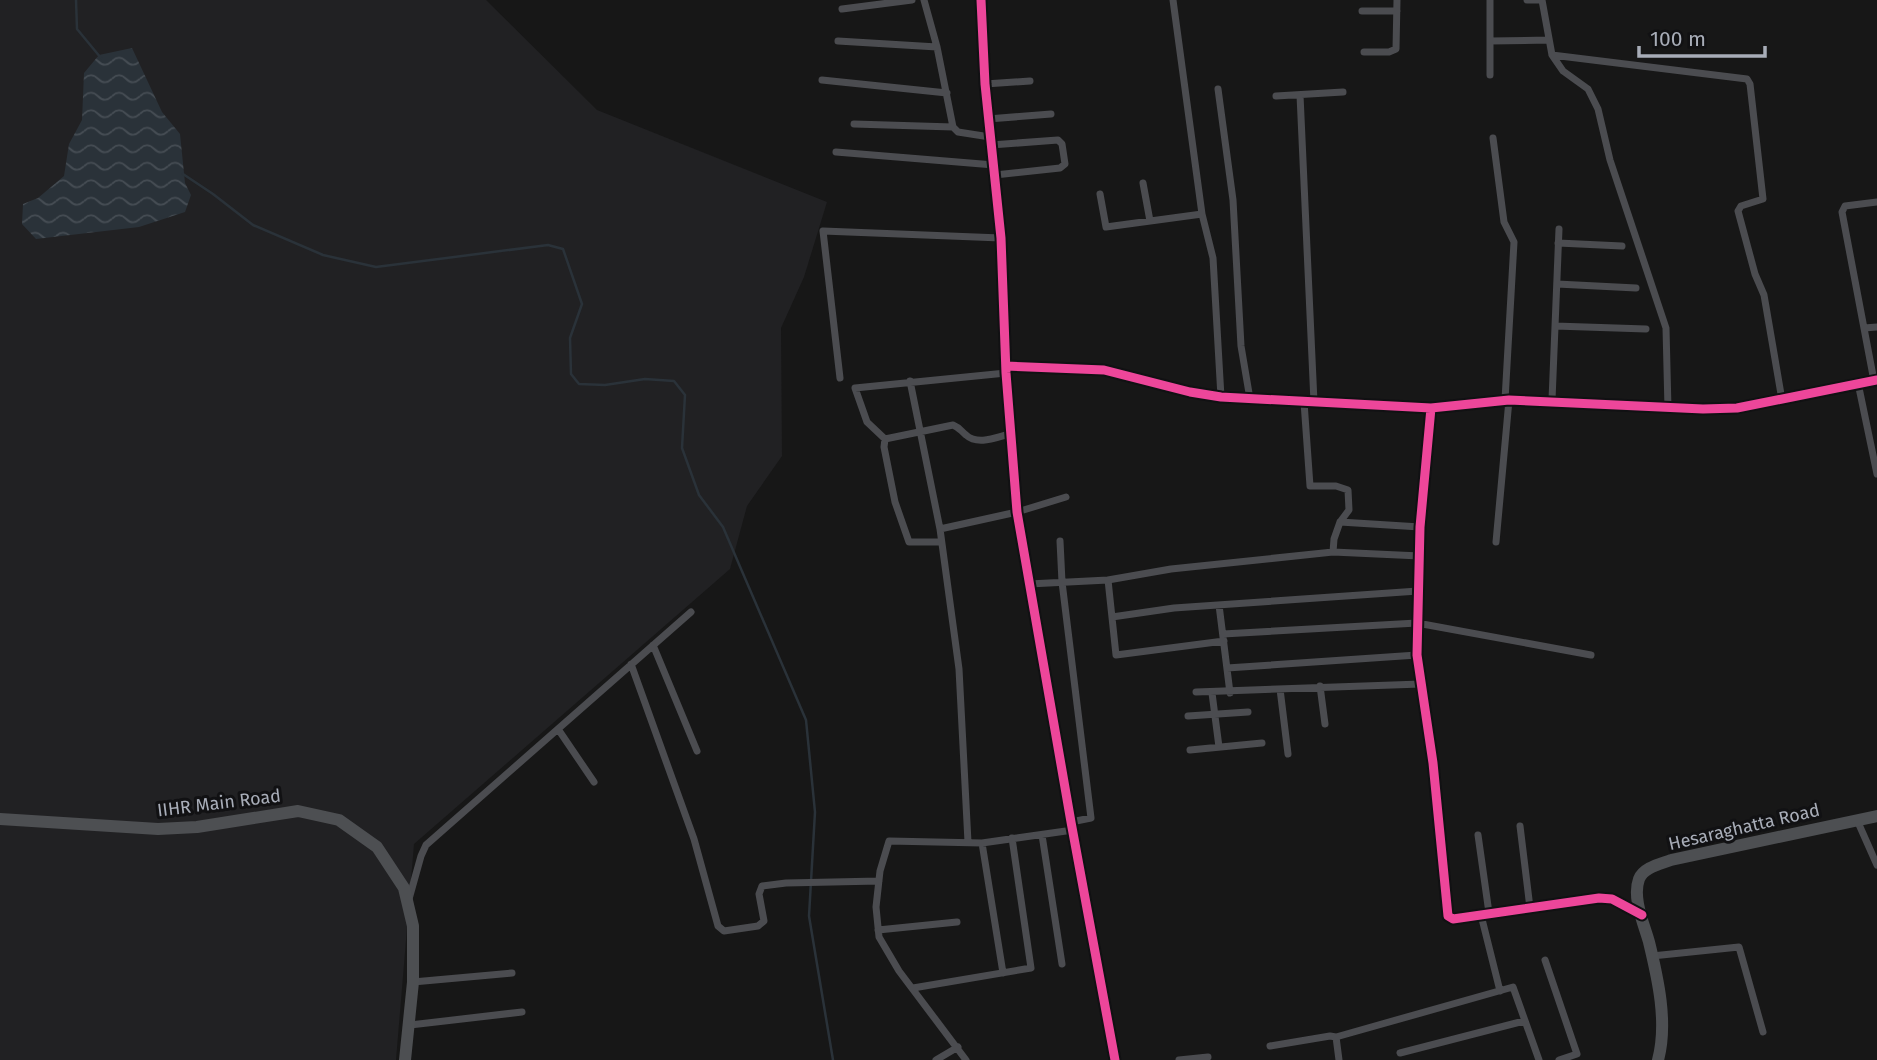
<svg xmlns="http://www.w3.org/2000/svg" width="1877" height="1060" viewBox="0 0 1877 1060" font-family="'Fira Sans',sans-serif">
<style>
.built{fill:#212123}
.water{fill:url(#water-waves)}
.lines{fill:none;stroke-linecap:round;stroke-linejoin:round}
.stream{stroke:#2a3239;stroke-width:2.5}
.street{stroke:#4b4c50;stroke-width:7}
.secondary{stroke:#4a4a4e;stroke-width:10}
.primary{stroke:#4d4f52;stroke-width:12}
.cycleway-casing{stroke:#111113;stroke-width:13}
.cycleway{stroke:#ed469a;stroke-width:9}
.labels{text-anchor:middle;stroke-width:6;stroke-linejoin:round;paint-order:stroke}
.street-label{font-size:18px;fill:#a8adb8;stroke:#111113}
</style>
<defs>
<pattern id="water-waves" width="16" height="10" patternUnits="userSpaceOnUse" patternTransform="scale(1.75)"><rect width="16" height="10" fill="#2a3239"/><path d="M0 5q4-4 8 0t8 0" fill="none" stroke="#464d54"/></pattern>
</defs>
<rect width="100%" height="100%" fill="#171717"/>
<path class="built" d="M 0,0 L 486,0 L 597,110 L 827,202 L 804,277 L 781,328 L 782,456 L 747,506 L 730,569 L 414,844 L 396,1060 L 0,1060 Z"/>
<path class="water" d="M 132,48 L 162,112 L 180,134 L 185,183 L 191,195 L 185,212 L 139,227 L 36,239 L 22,224 L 23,204 L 38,198 L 64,176 L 69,144 L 82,120 L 84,73 L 99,55 Z"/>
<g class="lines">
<path class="stream" d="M 76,0 L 77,29 L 101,58
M 183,174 L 213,194 L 253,225 L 323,255 L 376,267 L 548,245 L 563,249 L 582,304 L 570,338 L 571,374 L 579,384 L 605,385 L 645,379 L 674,381 L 685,395 L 682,448 L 699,495 L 723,527 L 806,720 L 815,812 L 809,916 L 833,1060"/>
<path class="street" d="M 924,0 L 937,47 L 953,127 L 958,132 L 990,137
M 1173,0 L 1202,214 L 1213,258 L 1221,397
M 1490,0 L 1490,75
M 1527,0 L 1542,0
M 1542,0 L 1552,55 L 1747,79 L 1750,84 L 1763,199 L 1741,206 L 1738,211 L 1755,274 L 1764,295 L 1782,400
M 842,9 L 912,0
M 1362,11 L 1397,11
M 838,41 L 937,47
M 1490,41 L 1549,40
M 1364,52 L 1389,52 L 1396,49 L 1397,0
M 1552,55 L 1563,71 L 1588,89 L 1598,109 L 1610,160 L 1666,328 L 1668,409
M 822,80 L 947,93
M 985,84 L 1030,81
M 1218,89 L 1233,200 L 1241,346 L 1250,399
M 1300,95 L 1314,402
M 1276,96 L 1343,92
M 988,119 L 1051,114
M 854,124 L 953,127
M 1493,138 L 1504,222 L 1514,242 L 1505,400
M 991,145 L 1058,140 L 1062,144 L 1065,164 L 1060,168 L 995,175
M 836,152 L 994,165
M 1143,183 L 1150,221
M 1100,194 L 1106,227 L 1202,214
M 1558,243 L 1622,246
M 1557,284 L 1636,288
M 1555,326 L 1646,329
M 1864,328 L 1877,327
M 1006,373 L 855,388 L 867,422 L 885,439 L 953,425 C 960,428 960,430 966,435 C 978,446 997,437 1010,434
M 840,378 L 823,231 L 1001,238
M 910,381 L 940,529 L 959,669 L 968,842
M 1874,381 L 1842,212 L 1845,206 L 1877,202
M 1858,383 L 1877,474
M 1552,400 L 1559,229
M 1304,402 L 1310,486 L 1336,486 L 1348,490 L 1349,510 L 1340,522 L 1334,539 L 1333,552 L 1420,556
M 1431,408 L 1420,527 L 1417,655 L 1433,763 L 1448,916 L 1453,919 L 1599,898 L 1612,899 L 1641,915
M 885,439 L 884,447 L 895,502 L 909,542 L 941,542
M 1340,522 L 1420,527
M 940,529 L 1017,512 L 1066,497
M 1060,541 L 1062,582 L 1091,818 L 1071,822
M 1496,542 L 1509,400
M 1108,580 L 1171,569 L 1333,552
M 1029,584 L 1108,580 L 1116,655 L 1224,641
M 1219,605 L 1230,693
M 1112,617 L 1174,608 L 1418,591
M 1223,634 L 1417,623 L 1591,655
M 653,645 L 697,751
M 631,664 L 694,839 L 718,926 L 724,931 L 758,926 L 764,921 L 759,894 L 762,886 L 786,883 L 879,881
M 1227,668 L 1417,655
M 1320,686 L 1325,724
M 1280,689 L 1288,754
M 1196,692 L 1421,684
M 1212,693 L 1219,747
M 1188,716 L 1248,712
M 558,729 L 594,782
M 1190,750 L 1262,743
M 1857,820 L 1877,865
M 1520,826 L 1530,908
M 1042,835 L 1062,964
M 1478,835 L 1489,913
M 982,843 L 1003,973
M 409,899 L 421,856 L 426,845 L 691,612
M 1481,915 L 1500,991
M 878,930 L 957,922
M 1652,956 L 1739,947 L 1763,1032
M 1545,960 L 1577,1054 L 1559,1060
M 413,982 L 512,973
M 913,988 L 1031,968 L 1012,838
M 410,1025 L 522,1012
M 1270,1046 L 1330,1036 L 1336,1037
M 1400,1053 L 1524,1021
M 936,1060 L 958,1047
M 966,1060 L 899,971 L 879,937 L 876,907 L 880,871 L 889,841 L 982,843 L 1073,830
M 1179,1060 L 1208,1057
M 1339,1060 L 1336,1037 L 1513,987 L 1539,1060"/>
<path class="secondary" d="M 981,0 L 985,84 L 1001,238 L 1006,373 L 1017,512 L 1071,822 L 1115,1060
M 1006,366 L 1104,370 L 1190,392 L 1221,397 L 1431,408 L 1509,400 L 1703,409 L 1737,408 L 1877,380"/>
<path class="primary" d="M 0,819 L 158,829 L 197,827 L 298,811 L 339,820 L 377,847 L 404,888 L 413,926 L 413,982 L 405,1060
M 1658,1060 C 1668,1023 1658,979 1649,942 C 1644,924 1632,898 1639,879 C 1644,867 1661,864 1671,860 L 1877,816"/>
<g class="cycleway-casing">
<path id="cycleway" d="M 981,0 L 985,84 L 1001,238 L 1006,373 L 1017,512 L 1071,822 L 1115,1060
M 1006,366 L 1104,370 L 1190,392 L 1221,397 L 1431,408 L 1509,400 L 1703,409 L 1737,408 L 1877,380
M 1431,408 L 1420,527 L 1417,655 L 1433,763 L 1448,916 L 1453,919 L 1599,898 L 1612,899 L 1642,915"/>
</g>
<use href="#cycleway" class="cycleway"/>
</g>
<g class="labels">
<g class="street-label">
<text transform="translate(219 803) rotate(-7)" y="6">IIHR Main Road</text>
<text transform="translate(1744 827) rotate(-13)" y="6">Hesaraghatta Road</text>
</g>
</g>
<path d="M1639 46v10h126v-10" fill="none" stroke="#a8adb8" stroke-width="3.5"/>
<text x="1650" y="46" font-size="21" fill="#a8adb8" stroke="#111113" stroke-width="5" paint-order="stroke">100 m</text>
</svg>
